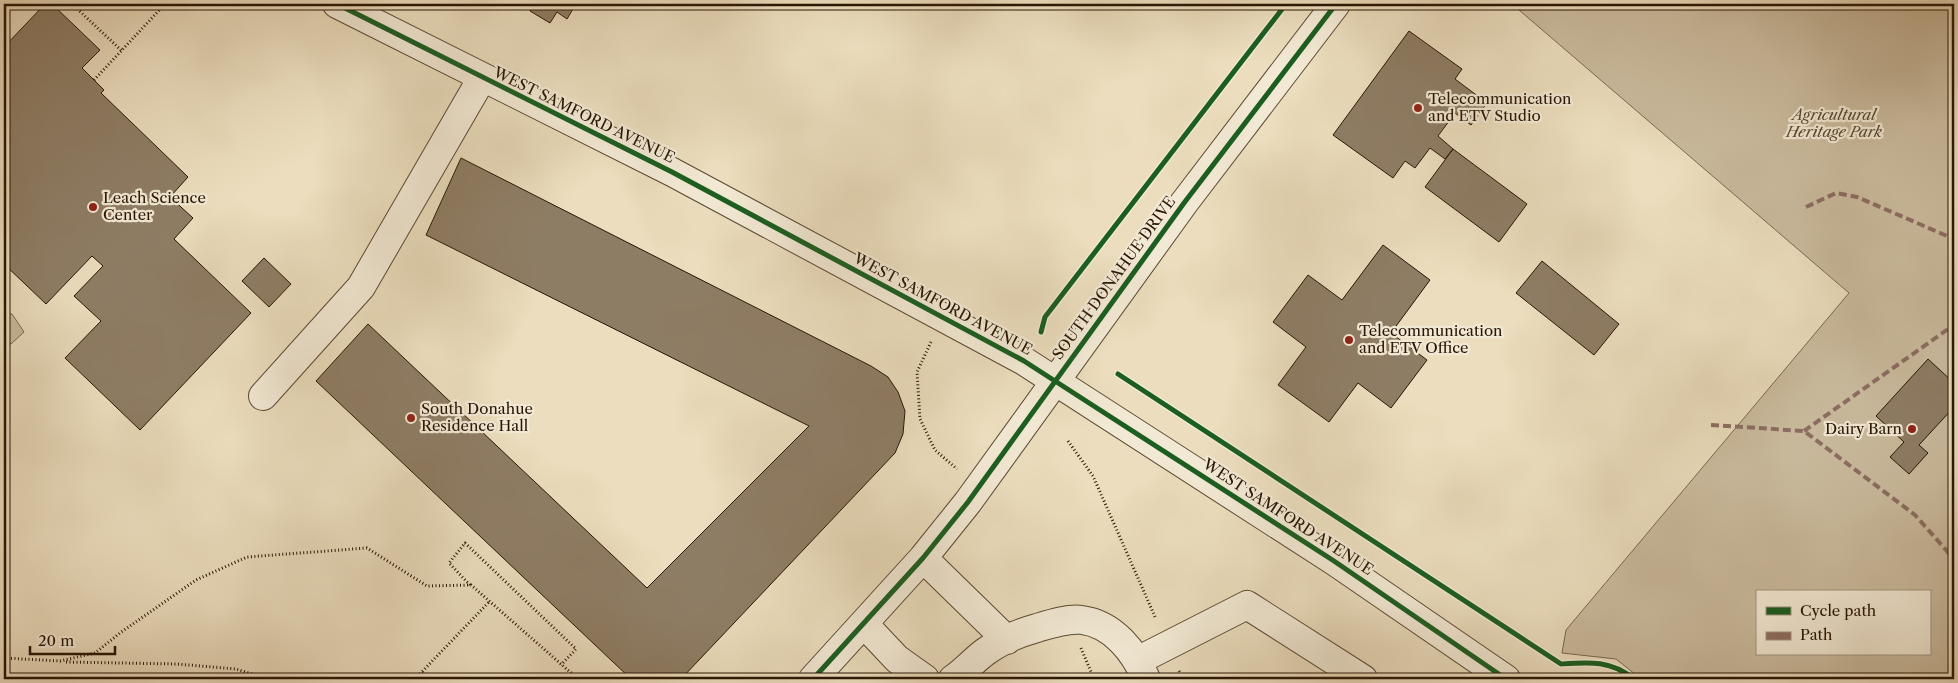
<svg xmlns="http://www.w3.org/2000/svg" width="1958" height="683" viewBox="0 0 1958 683" font-family="'Libre Caslon Text',serif">
<style>
.green{fill:#cabb9e;stroke:#7a6852;fill-rule:evenodd}
.building{fill:#8e7d65;stroke:#291605}
.lines{fill:none;stroke-linecap:round;stroke-linejoin:round}
.minor-casing{stroke:#5a4833;stroke-width:30}
.path{stroke:#291605;stroke-width:3;stroke-dasharray:1 2.5;stroke-linecap:butt}
.minor{stroke:#f2e9d4;stroke-width:28}
.quiet{stroke:#8d6e63;stroke-width:4;stroke-dasharray:8 4;stroke-linecap:butt}
.cycleway-casing{stroke:#f2e9d4;stroke-width:8}
.cycleway{stroke:#1b5e20;stroke-width:5}
.poi-dot{fill:#8f2418;stroke:#f2e9d4;stroke-width:2}
.labels{text-anchor:middle;stroke-width:4.5;stroke-linejoin:round;paint-order:stroke}
.poi-label{font-size:15px;fill:#291605;stroke:#f2e9d4;text-anchor:start}
.street-label{font-size:15px;fill:#291605;stroke:#f2e9d4}
.park-label{font-size:15px;font-style:italic;fill:#594833;stroke:#f2e9d4}
</style>
<rect width="100%" height="100%" fill="#ebddbd"/>
<filter id="stains"><feTurbulence type="fractalNoise" baseFrequency=".004" numOctaves="4"/><feColorMatrix values="0 0 0 0 .2 0 0 0 0 .09 0 0 0 0 .02 0 0 0 .5 -.17"/></filter>
<radialGradient id="worn" r=".72"><stop offset=".6" stop-color="#630" stop-opacity="0"/><stop offset="1" stop-color="#630" stop-opacity=".3"/></radialGradient>
<path class="green" d="M 1512,4 L 1954,4 L 1954,679 L 1641,679 L 1616,659 L 1562,653 L 1566,630 L 1849,293 ZM 1757,592 L 1929,592 L 1929,654 L 1757,654 Z
M 4,313 L 12,314 L 24,332 L 11,344 L 4,343 Z"/>
<path class="building" d="M 45,4 L 52,4 L 100,50 L 82,68 L 104,90 L 101,93 L 188,177 L 170,197 L 193,218 L 174,239 L 251,313 L 140,430 L 65,358 L 101,321 L 74,296 L 103,266 L 92,256 L 46,304 L 4,264 L 4,47 Z
M 535,4 L 576,4 L 567,19 L 557,12 L 550,23 L 530,11 Z
M 1409,31 L 1462,69 L 1455,79 L 1487,103 L 1471,125 L 1455,113 L 1438,136 L 1453,149 L 1445,159 L 1430,148 L 1415,168 L 1405,161 L 1393,178 L 1333,135 Z
M 1453,149 L 1527,204 L 1499,242 L 1425,187 Z
M 461,158 L 871,366 L 888,377 L 898,392 L 905,411 L 903,434 L 895,453 L 681,679 L 631,679 L 316,381 L 368,324 L 647,588 L 809,426 L 426,235 Z
M 1383,245 L 1430,280 L 1391,333 L 1427,360 L 1391,408 L 1358,383 L 1329,422 L 1278,385 L 1306,347 L 1273,322 L 1308,275 L 1342,300 Z
M 264,258 L 291,284 L 269,307 L 242,281 Z
M 1542,261 L 1619,324 L 1594,355 L 1516,293 Z
M 1928,359 L 1954,383 L 1954,407 L 1919,445 L 1928,453 L 1909,474 L 1890,457 L 1904,442 L 1876,416 Z"/>
<g class="lines">
<g class="minor-casing">
<path id="minor" d="M 337,4 L 672,172 L 1024,361 L 1334,561 L 1506,679
M 263,396 L 361,287 L 482,78
M 923,558 L 1007,640
M 864,624 L 897,659 L 925,679
M 1139,660 L 1247,605 L 1363,679
M 813,679 L 923,558 L 968,502 L 1184,203 L 1336,4
M 953,679 C 965,671 974,660 985,652 C 1000,641 1019,633 1037,628 C 1050,624 1068,618 1082,620 C 1113,624 1135,652 1146,679"/>
</g>
<path class="path" d="M 72,4 L 122,51
M 94,80 L 165,4
M 931,342 L 917,372 L 920,419 L 935,450 L 957,469
M 1068,441 L 1093,476 L 1156,619
M 470,585 L 449,563 L 465,543 L 576,649 L 561,665
M 1081,648 L 1094,679
M 4,658 L 60,661 L 95,653 L 120,633 L 196,580 L 247,557 L 367,548 L 427,586 L 471,585 L 578,679
M 66,662 L 177,664 L 236,669 L 268,679
M 1179,671 L 1183,679
M 422,673 L 445,679
M 415,679 L 489,602"/>
<use href="#minor" class="minor"/>
<path class="quiet" d="M 1806,207 L 1836,193 L 1857,197 L 1954,239
M 1711,425 L 1804,431 L 1915,515 L 1954,559
M 1804,431 L 1951,327 L 1954,328"/>
<g class="cycleway-casing">
<path id="cycleway" d="M 337,4 L 672,172 L 1024,361 L 1334,561 L 1506,679
M 1041,332 L 1045,317 L 1286,4
M 1118,374 L 1561,664 C 1589,662 1611,660 1634,679
M 813,679 L 923,558 L 968,502 L 1184,203 L 1336,4"/>
</g>
<use href="#cycleway" class="cycleway"/>
</g>
<g class="poi-dot">
<circle cx="1418" cy="108" r="5"/>
<circle cx="93" cy="207" r="5"/>
<circle cx="1349" cy="340" r="5"/>
<circle cx="411" cy="418" r="5"/>
<circle cx="1912" cy="429" r="5"/>
</g>
<g class="labels">
<g class="poi-label">
<text x="1428" y="104">Telecommunication<tspan x="1428" dy="17">and ETV Studio</tspan></text>
<text x="103" y="203">Leach Science<tspan x="103" dy="17">Center</tspan></text>
<text x="1359" y="336">Telecommunication<tspan x="1359" dy="17">and ETV Office</tspan></text>
<text x="421" y="414">South Donahue<tspan x="421" dy="17">Residence Hall</tspan></text>
<text x="1902" y="434" text-anchor="end">Dairy Barn</text>
</g>
<g class="street-label">
<text transform="translate(584 115) rotate(26)" y="5">WEST SAMFORD AVENUE</text>
<text transform="translate(1114 278) rotate(-54)" y="5">SOUTH DONAHUE DRIVE</text>
<text transform="translate(943 304) rotate(28)" y="5">WEST SAMFORD AVENUE</text>
<text transform="translate(1288 517) rotate(33)" y="5">WEST SAMFORD AVENUE</text>
</g>
<g class="park-label">
<text x="1834" y="120">Agricultural<tspan x="1834" dy="17">Heritage Park</tspan></text>
</g>
</g>
<rect width="1958" height="683" fill="none" stroke="#ebddbd" stroke-width="20"/>
<rect x="5" y="5" width="1948" height="673" fill="none" stroke="#291605" stroke-width="2.5"/>
<rect x="10" y="10" width="1938" height="663" fill="none" stroke="#291605"/>
<rect x="1756" y="590" width="175" height="65" fill="#f2e9d4" stroke="#a29581"/>
<rect x="1766" y="607" width="25" height="8" fill="#1b5e20" stroke="#a29581"/>
<text x="1800" y="616" font-size="15" fill="#291605">Cycle path</text>
<rect x="1766" y="632" width="25" height="8" fill="#8d6e63" stroke="#a29581"/>
<text x="1800" y="640" font-size="15" fill="#291605">Path</text>
<path d="M30 646v8h85v-8" fill="none" stroke="#291605" stroke-width="2.5"/>
<text x="38" y="646" font-size="15" fill="#291605" stroke="#f2e9d4" stroke-width="4" paint-order="stroke">20 m</text>
<rect width="100%" height="100%" filter="url(#stains)"/>
<rect width="100%" height="100%" fill="url(#worn)"/>
</svg>
